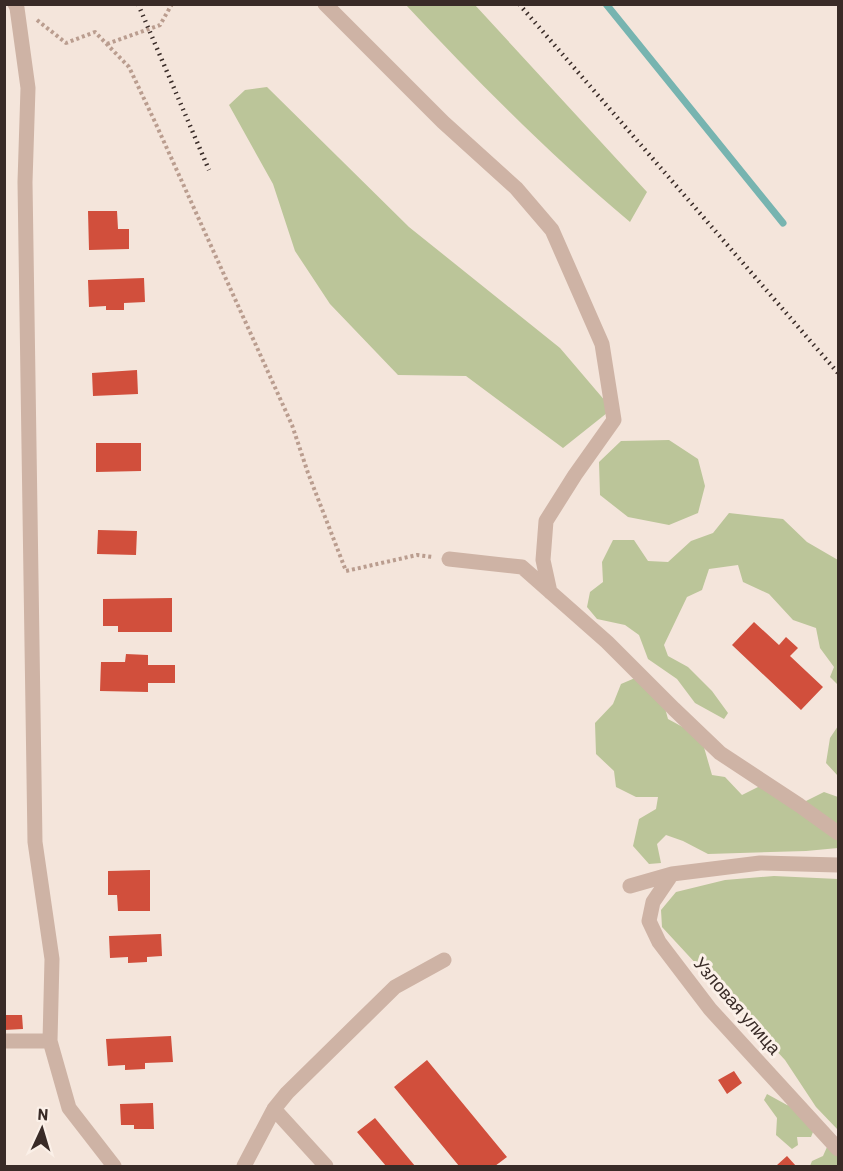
<svg xmlns="http://www.w3.org/2000/svg" width="843" height="1171" viewBox="0 0 843 1171" font-family="Barlow,sans-serif">
<style>
.green{fill:#bbc599}
.lines{fill:none;stroke-linecap:round;stroke-linejoin:round}
.stream{stroke:#77b4b0;stroke-width:7}
.building{fill:#d14f3c}
.path{stroke:#ba9d8f;stroke-width:4;stroke-dasharray:3 3;stroke-linecap:butt}
.minor{stroke:#ceb3a5;stroke-width:15}
.rail{stroke:#392b27;stroke-width:4.5;stroke-dasharray:1.5 4.5;stroke-linecap:butt}
.labels{text-anchor:middle;stroke-width:6;stroke-linejoin:round;paint-order:stroke}
.street-label{font-size:18px;fill:#392b27;stroke:#fbf0e8}
</style>
<rect width="100%" height="100%" fill="#f4e5db"/>
<path class="green" d="M 406,5 L 475,5 L 647,192 L 630,222 C 550,155 477,81 406,5 Z
M 267,87 L 409,227 L 560,348 L 612,409 L 563,448 L 466,376 L 398,375 L 330,304 L 295,251 L 273,184 L 229,105 L 245,90 Z
M 669,440 L 698,459 L 705,486 L 698,513 L 669,525 L 628,517 L 600,495 L 599,462 L 621,441 Z
M 729,513 L 783,519 L 807,542 L 838,560 L 838,685 L 830,677 L 834,667 L 820,648 L 816,628 L 793,620 L 769,594 L 743,582 L 738,565 L 709,569 L 702,590 L 687,597 L 664,645 L 668,656 L 688,667 L 712,691 L 728,713 L 724,719 L 695,703 L 677,679 L 648,659 L 639,635 L 625,625 L 597,619 L 587,607 L 590,592 L 603,582 L 602,562 L 613,540 L 634,540 L 648,561 L 668,562 L 691,541 L 713,533 Z
M 635,678 L 661,694 L 668,719 L 701,737 L 712,775 L 725,777 L 742,795 L 764,784 L 802,803 L 824,792 L 838,797 L 838,848 L 806,851 L 708,854 L 683,841 L 666,835 L 657,844 L 661,863 L 649,864 L 633,846 L 639,819 L 656,809 L 658,797 L 636,797 L 616,787 L 614,771 L 596,754 L 595,723 L 613,704 L 621,684 Z
M 838,726 L 838,776 L 826,763 L 830,738 Z
M 774,876 L 838,879 L 838,1130 L 816,1107 L 785,1060 L 662,927 L 661,910 L 676,892 L 725,880 Z
M 767,1094 L 787,1105 L 801,1108 L 815,1127 L 811,1137 L 797,1137 L 798,1145 L 792,1149 L 776,1135 L 777,1118 L 764,1100 Z
M 827,1147 L 838,1153 L 838,1166 L 810,1166 L 812,1161 L 823,1156 Z"/>
<g class="lines">
<path class="stream" d="M 606,4 L 783,223"/>
</g>
<path class="building" d="M 88,211 L 117,211 L 118,229 L 129,229 L 129,249 L 89,250 Z
M 144,278 L 145,302 L 124,303 L 124,310 L 106,310 L 106,306 L 89,307 L 88,280 Z
M 137,370 L 138,394 L 93,396 L 92,373 Z
M 96,443 L 141,443 L 141,471 L 96,472 Z
M 98,530 L 137,531 L 136,555 L 97,554 Z
M 172,598 L 172,632 L 118,632 L 118,626 L 103,626 L 103,599 Z
M 754,622 L 779,645 L 786,637 L 798,648 L 790,656 L 823,687 L 801,710 L 732,645 Z
M 126,654 L 148,655 L 148,665 L 175,665 L 175,683 L 148,683 L 148,692 L 100,691 L 101,662 L 125,662 Z
M 150,870 L 150,911 L 118,911 L 117,895 L 108,895 L 108,871 Z
M 161,934 L 162,956 L 147,957 L 147,962 L 128,963 L 128,957 L 110,958 L 109,936 Z
M 4,1015 L 22,1015 L 23,1029 L 4,1030 Z
M 171,1036 L 173,1062 L 145,1063 L 145,1069 L 125,1070 L 125,1065 L 108,1066 L 106,1039 Z
M 427,1060 L 507,1157 L 495,1166 L 459,1166 L 394,1087 Z
M 734,1071 L 742,1083 L 727,1094 L 718,1080 Z
M 153,1103 L 154,1129 L 134,1129 L 134,1125 L 121,1125 L 120,1104 Z
M 375,1118 L 415,1166 L 386,1166 L 357,1132 Z
M 787,1156 L 796,1166 L 778,1166 L 777,1165 Z"/>
<g class="lines">
<path class="path" d="M 37,20 L 66,43 L 95,32 L 129,67 L 155,122 L 292,425 L 308,473 L 346,571 L 417,555 L 433,557
M 107,44 L 160,25 L 172,4"/>
<path class="minor" d="M 15,4 L 17,8 L 28,88 L 25,182 L 35,842 L 52,959 L 50,1041 L 69,1108 L 114,1166
M 325,4 L 443,122 L 516,188 L 552,230 L 602,344 L 614,420 L 575,475 L 546,521 L 543,560 L 550,592
M 449,559 L 522,567 L 607,642 L 674,709 L 720,753 L 799,805 L 838,833
M 672,874 L 653,902 L 649,921 L 659,942 L 710,1009 L 838,1149
M 630,886 L 672,874 L 760,863 L 838,865
M 4,1041 L 50,1041
M 274,1109 L 326,1166
M 244,1166 L 274,1109 L 287,1093 L 395,987 L 444,960"/>
<path class="rail" d="M 138,4 L 209,170
M 519,4 L 838,373"/>
</g>
<g class="labels">
<g class="street-label">
<text transform="translate(737 1006) rotate(49)" y="6">Узловая улица</text>
</g>
</g>
<rect width="843" height="1171" fill="none" stroke="#392b27" stroke-width="12"/>
<g transform="translate(42 1129) rotate(4)" stroke="#fbf0e8" stroke-width="4.5" paint-order="stroke">
<path d="M0-4.5L10 22L0 15L-10 22Z" fill="#392b27"/>
<text y="-9" font-size="16" font-weight="bold" text-anchor="middle" fill="#392b27">N</text>
</g>
</svg>
